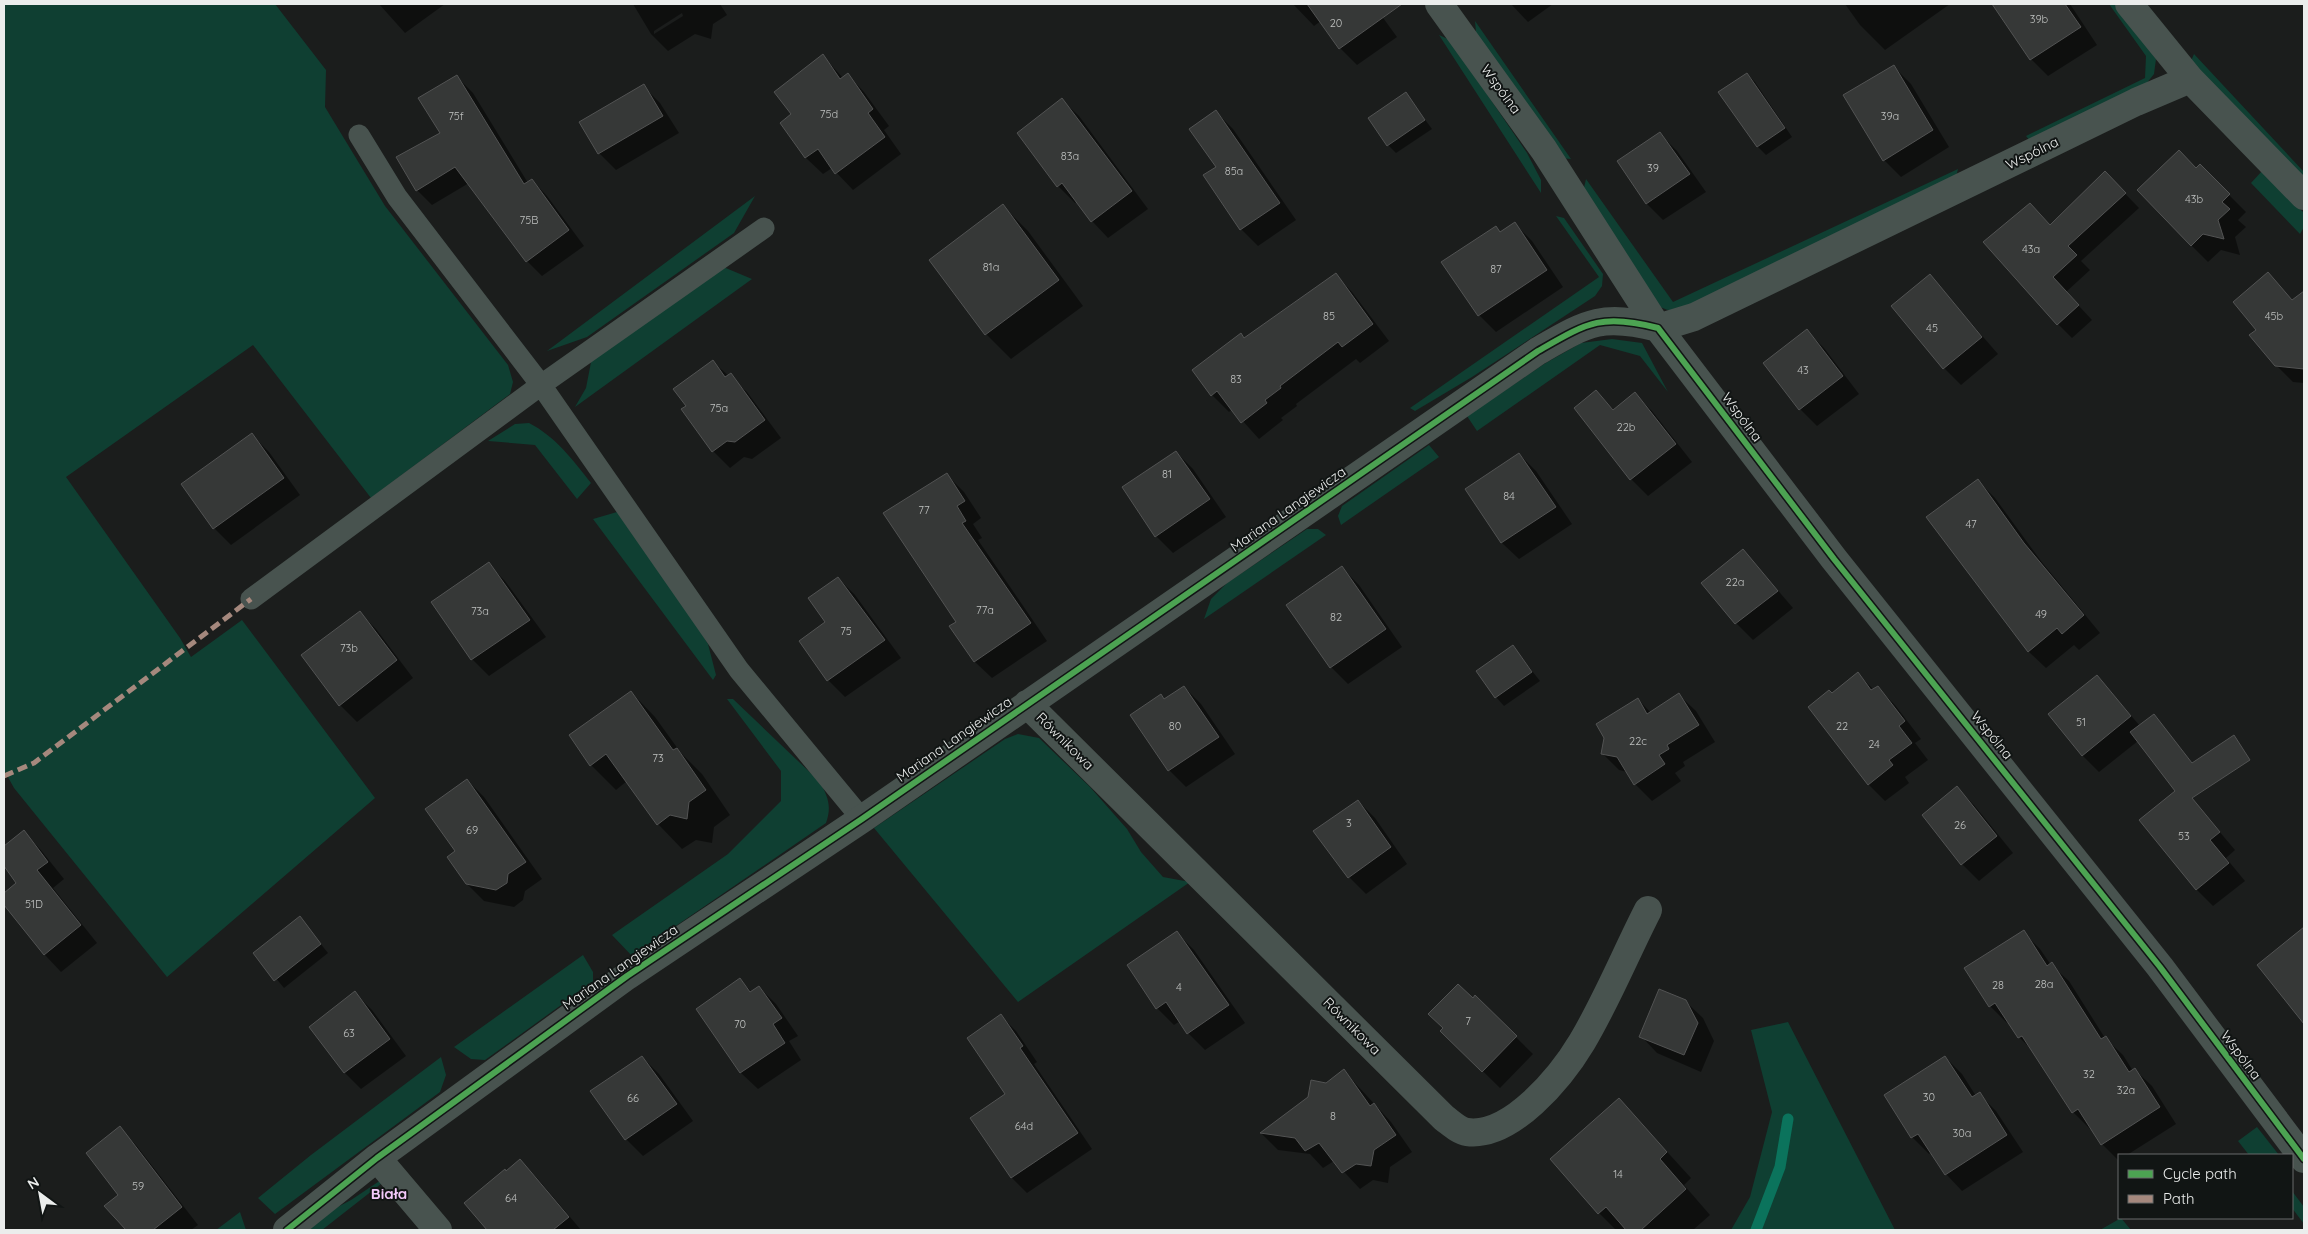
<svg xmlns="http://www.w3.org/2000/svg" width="2308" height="1234" viewBox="0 0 2308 1234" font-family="Quicksand,sans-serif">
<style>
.green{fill:#0f3f32}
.shadow{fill:#0007;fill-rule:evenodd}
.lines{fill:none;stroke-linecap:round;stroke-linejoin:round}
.stream{stroke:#0b735c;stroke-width:11}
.building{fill:#363837;stroke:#525353}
.lane{stroke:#48534f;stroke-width:21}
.street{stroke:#48534f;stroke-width:28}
.quiet{stroke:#a5887d;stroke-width:5;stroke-dasharray:10 5;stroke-linecap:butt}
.cycleway-casing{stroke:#111514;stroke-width:9}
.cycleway{stroke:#4ca352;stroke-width:6}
.labels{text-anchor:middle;stroke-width:4;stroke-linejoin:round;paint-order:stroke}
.number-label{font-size:11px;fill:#bec0bf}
.street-label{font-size:14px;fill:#ebedec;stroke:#111514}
.neighbourhood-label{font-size:15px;font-weight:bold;fill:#f3c9fa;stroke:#111514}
</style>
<rect width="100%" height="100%" fill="#1b1d1c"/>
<path class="green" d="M 4,4 L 275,4 L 326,70 L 325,107 L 385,206 L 508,365 L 513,382 L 510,394 L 371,498 L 253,345 L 66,477 L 180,638 L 191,657 L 242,620 L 375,798 L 167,977 L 14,788 L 4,770 Z
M 2109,4 L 2116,4 L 2156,59 L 2154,74 L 2146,84 L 2030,141 L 2026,136 L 2145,78 L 2146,56 Z
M 1475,21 L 1571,159 L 1561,158 L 1477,43 Z
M 1439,35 L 1450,40 L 1527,153 L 1541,180 L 1541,193 Z
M 2194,54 L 2304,172 L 2304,182 L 2191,61 Z
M 1958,169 L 1956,177 L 1685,308 C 1674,311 1668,312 1657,305 L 1583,192 L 1586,179 L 1673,302 Z
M 2262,171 L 2304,213 L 2304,227 L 2300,234 L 2251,183 Z
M 755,196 L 734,233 L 587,337 L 547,351 Z
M 1556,216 L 1564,218 L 1603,274 L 1602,286 L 1595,296 L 1472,377 L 1415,411 L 1410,408 L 1599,277 Z
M 721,266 L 752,279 L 575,407 L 586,388 L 592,357 Z
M 1612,339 L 1642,343 L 1668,392 L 1640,356 L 1600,345 L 1477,431 L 1467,416 L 1544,364 L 1581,343 Z
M 529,423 C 556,437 572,459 591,483 L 577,499 L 535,445 L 488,441 L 515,424 Z
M 1429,445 L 1439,457 L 1341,525 L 1338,516 L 1342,506 Z
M 617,512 L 692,617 L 708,644 L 716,675 L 713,680 L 593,519 Z
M 1307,529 L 1318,529 L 1326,535 L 1204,619 L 1211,599 L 1227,583 Z
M 727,699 L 733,699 L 819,781 C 828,796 832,806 826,823 L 632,956 L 612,935 L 728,854 L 781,801 L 781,771 Z
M 1018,734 L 1039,738 L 1090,787 L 1127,829 L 1141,852 L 1163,877 L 1190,882 L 1018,1002 L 874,828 L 1005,739 Z
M 583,955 L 593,972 L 593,982 L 485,1060 L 471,1059 L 454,1047 Z
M 1788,1022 L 1895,1230 L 1731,1230 L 1750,1197 L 1772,1112 L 1751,1030 Z
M 441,1057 L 446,1075 L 440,1092 L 275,1214 L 258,1198 L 311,1155 Z
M 2257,1127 L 2279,1155 L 2249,1155 L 2238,1141 Z
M 381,1180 L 386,1180 L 322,1230 L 301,1230 L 315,1219 L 351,1200 Z
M 2292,1191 L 2304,1207 L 2304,1224 L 2292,1208 Z
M 240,1212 L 246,1230 L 216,1230 Z
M 2121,1218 L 2131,1230 L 2100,1230 Z"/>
<path class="shadow" d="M 379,4 L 445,4 L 405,33 Z
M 633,4 L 720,4 L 727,15 L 713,24 L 711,39 L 695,34 L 668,51 L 651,34 ZM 682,13 L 683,16 L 654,34 L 654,31 Z
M 1293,4 L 1373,4 L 1397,37 L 1357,65 L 1340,48 L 1321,21 L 1314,26 Z
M 1511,4 L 1553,4 L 1528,22 Z
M 1845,4 L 1950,4 L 1885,50 L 1860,25 Z
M 1994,4 L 2070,4 L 2097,45 L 2048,76 L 2031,59 Z
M 823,56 L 843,78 L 848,75 L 864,92 L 889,126 L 884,130 L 901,154 L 853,190 L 832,168 L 823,174 L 806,158 L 781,123 L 793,115 Z
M 1894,67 L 1911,84 L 1949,147 L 1901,177 L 1884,160 Z
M 1747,74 L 1755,82 L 1792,137 L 1766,155 L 1758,147 L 1720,92 Z
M 457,77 L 473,93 L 528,183 L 532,180 L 547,196 L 584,246 L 542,276 L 527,261 L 469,183 L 432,205 L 417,190 L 441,133 Z
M 643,86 L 660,103 L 679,133 L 616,170 L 599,153 Z
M 1406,94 L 1432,129 L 1396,153 L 1388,145 Z
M 1062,100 L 1079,116 L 1148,209 L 1108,238 L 1092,221 L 1077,201 L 1075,203 L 1058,186 L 1019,134 Z
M 1216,112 L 1233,129 L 1296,220 L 1258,246 L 1241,229 L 1204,176 L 1217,167 Z
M 1660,134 L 1677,151 L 1706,192 L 1663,220 L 1646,203 Z
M 2200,166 L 2246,212 L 2238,220 L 2246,227 L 2235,237 L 2240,255 L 2221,250 L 2208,262 L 2191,245 L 2197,170 Z
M 2105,173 L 2139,208 L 2081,261 L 2090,270 L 2066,292 L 2092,320 L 2072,338 L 2058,324 L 2030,204 L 2051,226 Z
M 1003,206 L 1028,231 L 1083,306 L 1011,359 L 986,334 Z
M 1515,224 L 1532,241 L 1563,287 L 1496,332 L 1479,315 L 1496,227 L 1501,233 Z
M 2268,274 L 2293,301 L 2299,296 L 2304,301 L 2304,383 L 2293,382 L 2276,365 L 2258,330 Z
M 1336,275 L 1352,292 L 1389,341 L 1360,363 L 1356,359 L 1296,404 L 1297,406 L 1281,418 L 1283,420 L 1259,439 L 1232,409 L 1229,412 L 1212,395 L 1241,335 L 1245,339 Z
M 1930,276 L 1998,354 L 1961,385 L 1944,368 Z
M 1807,331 L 1824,348 L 1859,394 L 1817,426 L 1800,409 L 1765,364 Z
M 713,362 L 747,392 L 781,438 L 752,459 L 744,457 L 730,468 L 713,451 L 687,406 Z
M 1596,391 L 1615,411 L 1635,394 L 1652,411 L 1692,462 L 1648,496 L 1631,479 Z
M 252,435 L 269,452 L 300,495 L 231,545 L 214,528 L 183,484 Z
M 1176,452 L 1193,469 L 1226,517 L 1173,553 L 1156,536 L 1124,488 Z
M 1519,454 L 1536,471 L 1572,524 L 1519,559 L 1502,543 L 1467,490 Z
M 947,475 L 964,492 L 981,518 L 973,524 L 982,538 L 978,540 L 1047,641 L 992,678 L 975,662 L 951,627 L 958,622 Z
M 1978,481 L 1995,498 L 2041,561 L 2100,633 L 2079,650 L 2074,645 L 2046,668 L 2029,652 L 1928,517 Z
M 1743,550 L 1793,608 L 1753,640 L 1736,623 Z
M 488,564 L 505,581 L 546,637 L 489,676 L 472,659 Z
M 1342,568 L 1359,585 L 1402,647 L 1348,684 L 1331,667 Z
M 838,578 L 855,595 L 901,658 L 845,697 L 828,680 L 801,641 L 827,623 Z
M 359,612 L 376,629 L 413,678 L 357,722 L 340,705 Z
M 1513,647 L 1540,681 L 1504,706 L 1496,697 Z
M 1858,674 L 1874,690 L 1878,688 L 1895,705 L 1921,739 L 1915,743 L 1928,760 L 1905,777 L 1909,783 L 1885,801 L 1868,784 Z
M 2097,676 L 2140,726 L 2154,716 L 2203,776 L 2185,791 L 2235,850 L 2226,858 L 2245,881 L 2213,906 L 2196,889 L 2178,791 L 2138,741 L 2099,772 L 2082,755 Z
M 1184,687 L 1201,704 L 1235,754 L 1186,787 L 1169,770 Z
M 631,692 L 655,717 L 681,753 L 702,774 L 730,815 L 714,827 L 712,843 L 696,840 L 682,849 L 658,824 L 627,781 L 616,790 L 591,765 Z
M 1679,695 L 1696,711 L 1715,742 L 1683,762 L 1685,766 L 1675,773 L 1681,781 L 1652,801 L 1635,784 L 1627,772 L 1619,770 L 1602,753 L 1638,699 L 1651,713 Z
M 467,780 L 484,797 L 542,879 L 525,891 L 523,900 L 514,907 L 484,901 L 467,884 L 457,851 Z
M 1957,788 L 1974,805 L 2013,853 L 1979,881 L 1962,864 Z
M 1358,801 L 1375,818 L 1407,864 L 1366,894 L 1349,877 Z
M 24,832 L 40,849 L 64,879 L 53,888 L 97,943 L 61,972 L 45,955 L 4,903 L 4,894 L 18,883 L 4,864 L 4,848 Z
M 300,918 L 328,953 L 284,988 L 255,953 Z
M 2023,932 L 2040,949 L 2051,965 L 2069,981 L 2105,1038 L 2123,1055 L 2133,1071 L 2135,1070 L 2152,1086 L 2176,1124 L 2127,1155 L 2119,1155 L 2119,1161 L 2102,1144 L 2092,1128 L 2090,1129 L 2073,1112 L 2035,1053 L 2019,1037 L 2009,1022 L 2007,1023 L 1990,1006 Z
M 1177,933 L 1194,950 L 1245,1023 L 1205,1050 L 1188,1033 L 1180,1021 L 1174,1025 L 1157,1008 Z
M 2299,933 L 2304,938 L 2304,1019 L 2292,1007 Z
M 740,980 L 752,992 L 759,987 L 776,1004 L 798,1036 L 789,1041 L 801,1060 L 758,1089 L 741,1073 L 698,1010 Z
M 355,993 L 372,1010 L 406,1056 L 361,1089 L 344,1072 Z
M 1475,997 L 1533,1054 L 1500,1088 L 1442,1031 Z
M 1685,1001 L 1703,1018 L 1714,1041 L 1701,1072 L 1657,1053 L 1641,1036 Z
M 1001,1016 L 1016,1031 L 1037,1062 L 1034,1064 L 1092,1149 L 1027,1193 L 1012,1178 L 972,1118 L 1007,1094 Z
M 642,1057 L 659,1074 L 693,1121 L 643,1156 L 626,1139 Z
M 1945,1057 L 1962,1074 L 1976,1096 L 1979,1094 L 1996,1111 L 2023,1152 L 1962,1191 L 1946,1174 L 1932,1152 L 1929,1154 L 1912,1137 Z
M 1344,1071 L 1391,1122 L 1412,1152 L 1390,1167 L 1388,1183 L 1373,1180 L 1360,1189 L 1334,1161 L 1323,1168 L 1310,1154 L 1278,1150 L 1261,1133 Z
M 1619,1099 L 1691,1178 L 1684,1185 L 1710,1215 L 1693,1230 L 1616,1230 L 1599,1213 Z
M 119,1128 L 136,1145 L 198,1225 L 191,1230 L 127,1230 L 106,1207 L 119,1195 Z
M 520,1161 L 537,1178 L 581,1230 L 489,1230 L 466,1203 Z"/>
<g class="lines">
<path class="stream" d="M 1756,1230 L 1780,1167 L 1788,1119"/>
</g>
<path class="building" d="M 1307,4 L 1402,4 L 1339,49 Z
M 1992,4 L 2065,4 L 2081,27 L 2030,60 Z
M 823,54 L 840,79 L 848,73 L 873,109 L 868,113 L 885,137 L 835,174 L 818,149 L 805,158 L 780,123 L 791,114 L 774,92 Z
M 1894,65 L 1933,130 L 1883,161 L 1843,95 Z
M 1747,73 L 1785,128 L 1757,147 L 1718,92 Z
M 457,75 L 524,184 L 532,179 L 569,230 L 526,262 L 455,167 L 416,191 L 396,157 L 440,133 L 418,98 Z
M 644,84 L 663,116 L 598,154 L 579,122 Z
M 1406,92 L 1425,120 L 1387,146 L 1368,118 Z
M 1062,98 L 1132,191 L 1091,222 L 1062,183 L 1057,187 L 1017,133 Z
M 1216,110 L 1280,203 L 1240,230 L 1203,175 L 1216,167 L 1189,129 Z
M 1660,132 L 1690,174 L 1646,204 L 1617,161 Z
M 2179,150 L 2196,168 L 2200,164 L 2230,194 L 2222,202 L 2230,209 L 2218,220 L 2224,239 L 2203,234 L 2191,246 L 2137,190 Z
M 2105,171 L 2126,193 L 2068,246 L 2077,255 L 2053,277 L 2079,305 L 2057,325 L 1983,242 L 2030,203 L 2050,225 Z
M 1003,204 L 1059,280 L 985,335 L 929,260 Z
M 1515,222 L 1547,270 L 1478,316 L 1441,262 L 1496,226 L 1500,232 Z
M 2268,272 L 2292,300 L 2304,291 L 2304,369 L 2275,366 L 2249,335 L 2256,330 L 2233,302 Z
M 1336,273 L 1373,324 L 1342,347 L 1338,342 L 1280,386 L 1281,388 L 1265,400 L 1267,403 L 1241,423 L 1217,391 L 1211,396 L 1192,370 L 1241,333 L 1244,338 Z
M 1930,274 L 1982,337 L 1943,369 L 1891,306 Z
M 1807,329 L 1843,376 L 1799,410 L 1763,363 Z
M 713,360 L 725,377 L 731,373 L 765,420 L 735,442 L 727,441 L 712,452 L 681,409 L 686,406 L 673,389 Z
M 1596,390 L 1613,410 L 1635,392 L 1676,444 L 1630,480 L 1574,408 Z
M 252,433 L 284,478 L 213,529 L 181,484 Z
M 1176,451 L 1210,499 L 1155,537 L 1122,487 Z
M 1519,453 L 1556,507 L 1501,543 L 1465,489 Z
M 947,473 L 965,501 L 957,506 L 966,521 L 962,523 L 1031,623 L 974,662 L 949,626 L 956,622 L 883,513 Z
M 1978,479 L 2024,543 L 2084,615 L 2062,634 L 2057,628 L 2028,652 L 1926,517 Z
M 1743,549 L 1778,591 L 1735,624 L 1701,583 Z
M 489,562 L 530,620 L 471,660 L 431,602 Z
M 1342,566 L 1386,629 L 1330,668 L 1286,605 Z
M 838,577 L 885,640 L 827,681 L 799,641 L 825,622 L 808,598 Z
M 360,611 L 397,660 L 339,706 L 301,655 Z
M 1513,645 L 1532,672 L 1495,698 L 1476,671 Z
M 1858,672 L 1871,690 L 1878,686 L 1905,721 L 1899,726 L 1912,743 L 1889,760 L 1893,765 L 1868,785 L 1808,707 L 1829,690 L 1832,693 Z
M 2097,675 L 2131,716 L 2082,756 L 2048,714 Z
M 1184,686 L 1219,737 L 1168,771 L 1130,715 L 1161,694 L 1164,699 Z
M 631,691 L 673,750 L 677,748 L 706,790 L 689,802 L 687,819 L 670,815 L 657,825 L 606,754 L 590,766 L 569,735 Z
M 1679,693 L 1699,725 L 1667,745 L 1669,749 L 1659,755 L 1665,764 L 1634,785 L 1617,757 L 1601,754 L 1604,738 L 1596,724 L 1638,698 L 1647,714 Z
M 2154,714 L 2192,763 L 2234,735 L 2250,760 L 2192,798 L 2220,832 L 2210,840 L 2229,863 L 2196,890 L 2139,820 L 2175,791 L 2130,732 Z
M 467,779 L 526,862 L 508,874 L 507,883 L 496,890 L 466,884 L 447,857 L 455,851 L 425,809 Z
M 1957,786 L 1997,836 L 1961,865 L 1922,815 Z
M 1358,800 L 1391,847 L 1348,878 L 1313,831 Z
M 24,830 L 48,862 L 37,870 L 81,925 L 44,955 L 4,905 L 4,893 L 16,883 L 4,866 L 4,846 Z
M 300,916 L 321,944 L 274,981 L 253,953 Z
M 2304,927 L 2304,1024 L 2257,965 Z
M 2024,930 L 2047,966 L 2052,962 L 2101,1039 L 2106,1036 L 2129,1072 L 2135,1068 L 2160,1107 L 2101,1145 L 2078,1109 L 2072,1113 L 2022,1036 L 2018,1038 L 1995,1003 L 1989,1007 L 1964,968 Z
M 1177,931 L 1229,1005 L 1187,1034 L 1166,1002 L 1156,1009 L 1127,965 Z
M 740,978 L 750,992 L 759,986 L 782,1018 L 773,1024 L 785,1043 L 740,1073 L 696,1009 Z
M 1458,984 L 1473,998 L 1475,995 L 1517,1036 L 1482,1072 L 1440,1031 L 1443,1028 L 1428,1014 Z
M 1659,989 L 1686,1000 L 1698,1023 L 1684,1055 L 1639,1037 Z
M 355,991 L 390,1039 L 344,1073 L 309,1027 Z
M 1001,1014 L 1023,1046 L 1020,1048 L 1078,1133 L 1011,1178 L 970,1118 L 1005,1094 L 967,1038 Z
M 642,1056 L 677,1104 L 625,1140 L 590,1091 Z
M 1945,1056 L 1972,1097 L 1980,1092 L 2007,1135 L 1945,1175 L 1918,1134 L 1911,1138 L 1884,1095 Z
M 1344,1069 L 1370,1106 L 1374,1103 L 1396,1135 L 1374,1150 L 1371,1166 L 1356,1164 L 1342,1173 L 1319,1143 L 1305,1151 L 1295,1138 L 1260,1133 L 1308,1097 L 1311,1080 L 1326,1083 Z
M 1619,1098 L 1667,1152 L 1660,1159 L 1686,1189 L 1641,1230 L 1626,1230 L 1606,1207 L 1598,1214 L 1550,1159 Z
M 120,1126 L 182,1207 L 153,1230 L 126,1230 L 104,1206 L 118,1195 L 86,1153 Z
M 520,1159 L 569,1217 L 553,1230 L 487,1230 L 464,1203 L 505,1169 L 506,1171 Z"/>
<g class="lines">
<path class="lane" d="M 359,135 L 397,197 L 541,385 L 739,670 L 862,819
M 251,599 L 541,385 L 764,228"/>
<path class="street" d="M 1439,4 L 1544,150 L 1658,328 L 1834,559 L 2160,967 L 2304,1159
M 2129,4 L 2190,79
M 1658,328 L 1694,317 L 2136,102 L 2190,79 L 2304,196
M 1027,704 L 1444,1118 C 1451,1123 1459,1131 1467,1132 C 1511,1138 1561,1077 1582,1042 C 1607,1000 1626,953 1648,910
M 377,1158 L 438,1230
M 287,1230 L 377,1158 L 627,976 L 862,819 L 1538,351 C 1587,323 1601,313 1658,328"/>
<path class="quiet" d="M 4,776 L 34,763 L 251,599"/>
<g class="cycleway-casing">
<path id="cycleway" d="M 287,1230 L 377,1158 L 627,976 L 862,819 L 1538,351 C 1587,323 1601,313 1658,328 L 1834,559 L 2160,967 L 2304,1159"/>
</g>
<use href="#cycleway" class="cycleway"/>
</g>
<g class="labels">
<g class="number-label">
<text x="2039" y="23">39b</text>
<text x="1336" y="27">20</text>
<text x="829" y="118">75d</text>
<text x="456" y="120">75f</text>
<text x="1890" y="120">39a</text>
<text x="1070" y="160">83a</text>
<text x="1653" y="172">39</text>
<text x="1234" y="175">85a</text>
<text x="2194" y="203">43b</text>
<text x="529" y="224">75B</text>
<text x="2031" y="253">43a</text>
<text x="991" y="271">81a</text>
<text x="1496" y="273">87</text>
<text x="1329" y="320">85</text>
<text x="2274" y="320">45b</text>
<text x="1932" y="332">45</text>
<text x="1803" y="374">43</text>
<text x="1236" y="383">83</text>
<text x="719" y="412">75a</text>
<text x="1626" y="431">22b</text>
<text x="1167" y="478">81</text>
<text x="1509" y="500">84</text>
<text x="924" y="514">77</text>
<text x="1971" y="528">47</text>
<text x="1735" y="586">22a</text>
<text x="985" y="614">77a</text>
<text x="480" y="615">73a</text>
<text x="2041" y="618">49</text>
<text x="1336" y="621">82</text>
<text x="846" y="635">75</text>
<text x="349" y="652">73b</text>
<text x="2081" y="726">51</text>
<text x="1175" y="730">80</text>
<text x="1842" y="730">22</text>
<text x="1638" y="745">22c</text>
<text x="1874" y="748">24</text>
<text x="658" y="762">73</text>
<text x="1349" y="827">3</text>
<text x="1960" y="829">26</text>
<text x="472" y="834">69</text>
<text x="2184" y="840">53</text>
<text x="34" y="908">51D</text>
<text x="2044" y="988">28a</text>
<text x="1998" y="989">28</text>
<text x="1179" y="991">4</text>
<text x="1468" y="1025">7</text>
<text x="740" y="1028">70</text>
<text x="349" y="1037">63</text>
<text x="2089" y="1078">32</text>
<text x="2126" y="1094">32a</text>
<text x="1929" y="1101">30</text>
<text x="633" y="1102">66</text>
<text x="1333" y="1120">8</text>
<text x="1024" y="1130">64d</text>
<text x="1962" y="1137">30a</text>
<text x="1618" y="1178">14</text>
<text x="138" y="1190">59</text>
<text x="511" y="1202">64</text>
</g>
<g class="street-label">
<text transform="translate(1501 89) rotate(54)" y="5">Wspólna</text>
<text transform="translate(2032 153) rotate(-26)" y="5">Wspólna</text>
<text transform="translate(1742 417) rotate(53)" y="5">Wspólna</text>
<text transform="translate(1288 509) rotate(-35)" y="5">Mariana Langiewicza</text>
<text transform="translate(1992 735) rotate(51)" y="5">Wspólna</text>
<text transform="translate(954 739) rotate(-35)" y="5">Mariana Langiewicza</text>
<text transform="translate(1065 741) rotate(45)" y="5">Równikowa</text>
<text transform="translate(620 967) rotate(-35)" y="5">Mariana Langiewicza</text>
<text transform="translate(1352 1026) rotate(45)" y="5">Równikowa</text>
<text transform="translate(2241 1055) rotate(53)" y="5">Wspólna</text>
</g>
<g class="neighbourhood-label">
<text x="389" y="1199">Biała</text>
</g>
</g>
<rect width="2308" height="1234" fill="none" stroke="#ebedec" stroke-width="10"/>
<rect x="2118" y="1154" width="175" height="65" fill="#111514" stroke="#686b6a"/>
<rect x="2128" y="1170" width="25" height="8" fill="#4ca352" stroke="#686b6a"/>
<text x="2163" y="1179" font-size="15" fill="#ebedec">Cycle path</text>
<rect x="2128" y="1195" width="25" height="8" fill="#a5887d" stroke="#686b6a"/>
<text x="2163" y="1204" font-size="15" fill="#ebedec">Path</text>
<g transform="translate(40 1194) rotate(328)" stroke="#111514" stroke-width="4" paint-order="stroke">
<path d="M0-4L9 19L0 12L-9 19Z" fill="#ebedec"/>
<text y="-8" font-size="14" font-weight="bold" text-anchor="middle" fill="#ebedec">N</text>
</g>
</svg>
